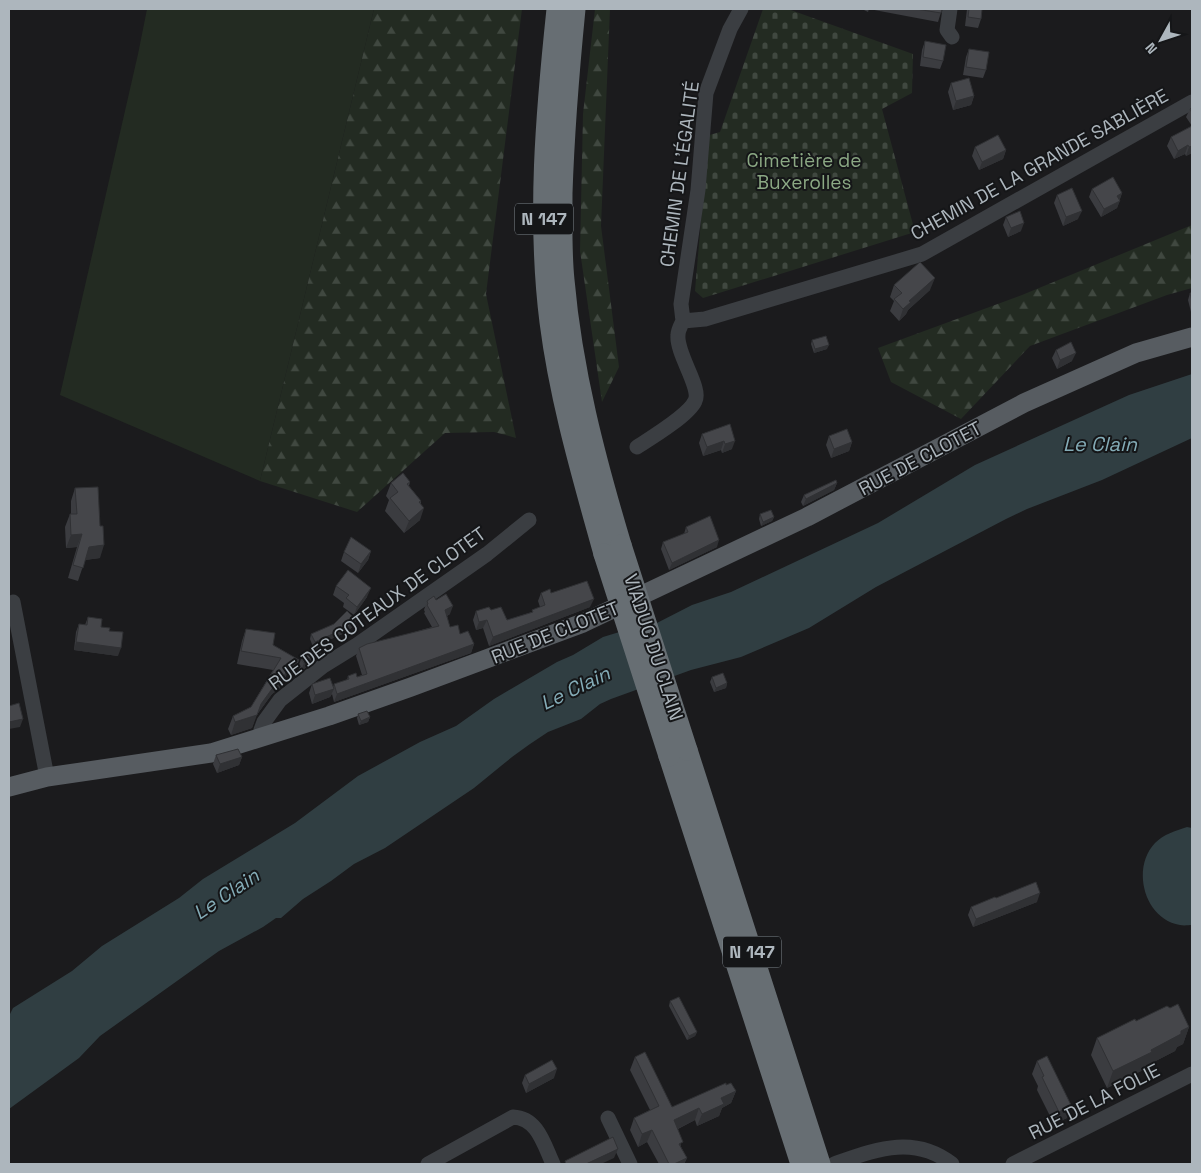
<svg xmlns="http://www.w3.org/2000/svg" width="1201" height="1173" viewBox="0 0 1201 1173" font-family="'Space Grotesk',sans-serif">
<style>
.green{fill:#232b22}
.forest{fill:url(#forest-firs)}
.cemetery{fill:url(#cemetery-stones)}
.water{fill:#303e42}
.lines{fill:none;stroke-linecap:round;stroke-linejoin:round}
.minor{stroke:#3b3e42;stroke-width:15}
.major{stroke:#575c61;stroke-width:19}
.highway{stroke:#676e73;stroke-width:21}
.highway-bridge{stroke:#676e73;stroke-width:21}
.wall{fill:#3b3c40}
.shaded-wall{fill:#303134}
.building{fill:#45464a;stroke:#303134}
.labels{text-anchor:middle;stroke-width:4;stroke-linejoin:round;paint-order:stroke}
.shield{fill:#151618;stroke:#7f868c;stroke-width:1}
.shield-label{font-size:18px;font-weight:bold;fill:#adb6bd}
.park-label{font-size:19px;fill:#8ba884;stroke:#151618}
.street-label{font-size:19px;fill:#adb6bd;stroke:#151618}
.water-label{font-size:20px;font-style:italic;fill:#84acb7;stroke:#151618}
</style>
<defs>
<pattern id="forest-firs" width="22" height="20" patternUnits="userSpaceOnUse" patternTransform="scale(1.25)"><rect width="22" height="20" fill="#232b22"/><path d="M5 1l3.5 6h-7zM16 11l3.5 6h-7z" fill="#404840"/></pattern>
<pattern id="cemetery-stones" width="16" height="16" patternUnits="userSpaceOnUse" patternTransform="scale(1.25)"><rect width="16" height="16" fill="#232b22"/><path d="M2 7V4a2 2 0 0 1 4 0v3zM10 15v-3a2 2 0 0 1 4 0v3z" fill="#404840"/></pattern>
</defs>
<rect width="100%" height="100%" fill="#1b1b1d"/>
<path class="green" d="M 147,9 L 374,9 L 260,481 L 60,395 L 138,54 Z"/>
<path class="forest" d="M 374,9 L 522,9 L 486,294 L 516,438 L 494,432 L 445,433 L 357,512 L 260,481 Z
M 595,9 L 610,9 L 601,226 L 619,367 L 602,402 L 580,251 L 583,114 Z
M 1192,225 L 1192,288 L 1167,295 L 1030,346 L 961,419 L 891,382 L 878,348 L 1022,295 Z"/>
<path class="cemetery" d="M 763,9 L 788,9 L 913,54 L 912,93 L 882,109 L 915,232 L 703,298 L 695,291 L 703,197 L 706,136 L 720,132 Z"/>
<path class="water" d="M 1192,374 L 1192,438 L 1102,480 L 1027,509 L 1006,519 L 876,587 L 809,628 L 741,657 L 691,670 L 611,699 L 600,704 L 581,719 L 548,732 L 530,744 L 512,757 L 474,788 L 385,848 L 354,864 L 331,881 L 303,899 L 281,918 L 276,918 L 263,927 L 219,951 L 100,1036 L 79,1058 L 9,1109 L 9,1016 L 13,1008 L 72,971 L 102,946 L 179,898 L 203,879 L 295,823 L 358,776 L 420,742 L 456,726 L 494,699 L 557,662 L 573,655 L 603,637 L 639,626 L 653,625 L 692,605 L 731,592 L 878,523 L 975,465 L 1129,395 Z
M 1187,827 L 1192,828 L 1192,925 C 1189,925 1184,926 1180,925 C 1144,919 1131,868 1155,843 C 1164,834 1175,831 1187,827 Z"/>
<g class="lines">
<path class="minor" d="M 950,9 L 947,30 L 952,37
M 683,321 L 681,304 L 698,190 L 706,93 L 730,29 L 741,9
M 637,447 C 651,438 689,415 695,401 C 702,388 676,354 678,335 C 678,330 681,325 683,321 L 705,319 L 922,254 L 1192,102
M 13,602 L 47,777
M 262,736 L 261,730 L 264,722 L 280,700 L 323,666 L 357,645 L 487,554 L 529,520
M 608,1118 L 630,1164
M 428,1164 L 513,1117 C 538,1118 544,1145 553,1164
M 834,1164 C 875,1150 913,1134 952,1164
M 1013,1164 L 1192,1074"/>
<path class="major" d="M 9,787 L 47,777 L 211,753 L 329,716 L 411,687 L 583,623 L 807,517 L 1024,403 L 1136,353 L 1192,337"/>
<path class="highway" d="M 557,9 C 546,113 537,218 550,322 C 560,401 583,478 604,554
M 575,9 C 569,70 564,132 562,193 C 562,222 561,251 564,280 C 572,371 595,458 621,545
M 687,750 L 820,1164
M 669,756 L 801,1164"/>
<path class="highway-bridge" d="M 621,545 L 687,750
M 604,554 L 669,756"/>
</g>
<path class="wall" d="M 862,9 L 942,9 L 938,22 L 869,9 L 868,12 Z
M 967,9 L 982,9 L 981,19 L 978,28 L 965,26 Z
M 925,41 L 943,61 L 940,69 L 920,66 L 922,50 Z
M 969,49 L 986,70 L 983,78 L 963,75 L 966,57 Z
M 951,83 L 974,96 L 971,105 L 953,110 L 948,92 Z
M 1192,107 L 1192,153 L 1186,156 L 1185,154 L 1174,159 L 1167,146 L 1171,137 L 1192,126 L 1186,117 L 1190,109 Z
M 975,147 L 1006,150 L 1003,159 L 979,170 L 972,156 Z
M 1092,189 L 1122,193 L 1117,208 L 1101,217 L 1089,197 Z
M 1057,195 L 1078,219 L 1063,226 L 1054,203 Z
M 1006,217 L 1021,231 L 1008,237 L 1003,225 Z
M 894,285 L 930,290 L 908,310 L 906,314 L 899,321 L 890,311 L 894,301 L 890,297 Z
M 1190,293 L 1192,293 L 1192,316 L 1188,300 Z
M 812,340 L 827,349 L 814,353 L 811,344 Z
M 1056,350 L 1072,361 L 1057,369 L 1052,358 Z
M 730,424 L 732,449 L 722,453 L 721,450 L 703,456 L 699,443 L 702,434 Z
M 829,436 L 852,442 L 849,451 L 831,458 L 826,445 Z
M 410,482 L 409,486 L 421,501 L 420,520 L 404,533 L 385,511 L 389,500 L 386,496 L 391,483 Z
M 837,483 L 834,490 L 803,506 L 801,502 L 804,495 Z
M 75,488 L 100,558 L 85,560 L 78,581 L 68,578 L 77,547 L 66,548 L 65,527 L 70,514 L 71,514 L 71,501 Z
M 760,514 L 774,517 L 772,521 L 761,526 L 759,519 Z
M 686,527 L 717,547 L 669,570 L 661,549 L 663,542 L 684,534 Z
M 371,551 L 368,560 L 358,573 L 341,561 L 344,552 Z
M 336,586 L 367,597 L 354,615 L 343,607 L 344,603 L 333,595 Z
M 541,593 L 551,593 L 590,607 L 489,646 L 483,628 L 476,630 L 473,620 L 476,611 L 507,620 L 532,612 L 532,610 L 540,607 L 538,601 Z
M 436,600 L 450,614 L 447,616 L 450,627 L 474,644 L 471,653 L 334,702 L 332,694 L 330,697 L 312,704 L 309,693 L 312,684 L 333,687 L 334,684 L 347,680 L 348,676 L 357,677 L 362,675 L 356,656 L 359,648 L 432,627 L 424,613 L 425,612 L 424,610 L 427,601 Z
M 88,617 L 101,627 L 109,631 L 118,656 L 74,650 L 76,632 L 79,624 L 85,625 Z
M 356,620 L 354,625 L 347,632 L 317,645 L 322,649 L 319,658 L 301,671 L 298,668 L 301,659 L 313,647 L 310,639 L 311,634 Z
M 246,629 L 299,660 L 294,673 L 288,672 L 279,689 L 272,694 L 256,716 L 252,728 L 231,735 L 228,729 L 233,716 L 251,707 L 273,670 L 237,664 L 242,641 Z
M 712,677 L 727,683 L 726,688 L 714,692 L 710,682 Z
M 358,714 L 370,717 L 368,722 L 359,725 L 357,718 Z
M 216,755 L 242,757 L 239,765 L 217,773 L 213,764 Z
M 996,898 L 1037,902 L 973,927 L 968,915 L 971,907 Z
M 670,1001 L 697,1032 L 695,1036 L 687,1040 L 669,1006 Z
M 1136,1021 L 1189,1027 L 1183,1044 L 1177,1047 L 1175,1051 L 1146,1066 L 1145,1069 L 1107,1088 L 1091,1055 L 1097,1038 Z
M 635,1057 L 672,1107 L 726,1085 L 736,1091 L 731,1103 L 722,1108 L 719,1116 L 697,1126 L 695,1120 L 678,1129 L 681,1147 L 687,1158 L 684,1164 L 659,1164 L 647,1142 L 638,1147 L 630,1130 L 634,1118 L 650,1110 L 630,1070 Z
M 1037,1061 L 1071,1105 L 1067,1118 L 1054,1124 L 1037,1090 L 1038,1086 L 1032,1074 Z
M 525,1075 L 554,1078 L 526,1093 L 522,1083 Z"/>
<path class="shaded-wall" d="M 974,96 L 971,105 L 953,110 L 956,101 Z
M 1188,145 L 1185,154 L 1174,159 L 1178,151 Z
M 1192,146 L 1192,153 L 1186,156 L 1189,147 Z
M 1006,150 L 1003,159 L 979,170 L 982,162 Z
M 1122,193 L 1119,201 L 1117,196 Z
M 1120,201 L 1117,208 L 1101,217 L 1104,209 Z
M 1082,211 L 1078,219 L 1063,226 L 1066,217 Z
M 1024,223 L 1021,231 L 1008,237 L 1011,228 Z
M 935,278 L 930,290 L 908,310 L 906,314 L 899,321 L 903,309 L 909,301 Z
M 829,345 L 827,349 L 814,353 L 815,349 Z
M 1076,353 L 1072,361 L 1057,369 L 1060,360 Z
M 724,441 L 721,450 L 703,456 L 707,447 Z
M 735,441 L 732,449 L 722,453 L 725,444 Z
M 852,442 L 849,451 L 831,458 L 834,449 Z
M 837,483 L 834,490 L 803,506 L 806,499 Z
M 424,508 L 420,520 L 404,533 L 409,521 Z
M 774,517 L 772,521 L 761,526 L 763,522 Z
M 82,534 L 77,547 L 66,548 L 71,535 Z
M 719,540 L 717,547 L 669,570 L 672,563 Z
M 104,545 L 100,558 L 85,560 L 89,547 Z
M 371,551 L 368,560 L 358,573 L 361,564 Z
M 371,588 L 367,597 L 354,615 L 357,607 Z
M 594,599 L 590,607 L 489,646 L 493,637 Z
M 453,606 L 450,614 L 442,618 L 445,610 Z
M 356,620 L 354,625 L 347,632 L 313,647 L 315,642 Z
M 487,620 L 483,628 L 476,630 L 479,622 Z
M 76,642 L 121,648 L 118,656 L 74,650 Z
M 474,644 L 471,653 L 334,702 L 337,694 Z
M 322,649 L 319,658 L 301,671 L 304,663 Z
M 293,659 L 288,672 L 279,689 L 272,694 L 256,716 L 261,704 Z
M 727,683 L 726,688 L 714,692 L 716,688 Z
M 334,689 L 330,697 L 312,704 L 315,695 Z
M 257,715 L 252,728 L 231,735 L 235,722 Z
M 370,717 L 368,722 L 359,725 L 361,721 Z
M 23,719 L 20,727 L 9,729 L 9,722 Z
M 242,757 L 239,765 L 217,773 L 220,764 Z
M 1040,893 L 1037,902 L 973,927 L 976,919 Z
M 1189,1027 L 1183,1044 L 1177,1047 L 1175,1051 L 1146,1066 L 1145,1069 L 1107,1088 L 1113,1071 L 1181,1031 Z
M 697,1032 L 695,1036 L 687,1040 L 689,1036 Z
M 557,1069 L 554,1078 L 526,1093 L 529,1084 Z
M 736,1091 L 731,1103 L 722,1108 L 719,1116 L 697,1126 L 702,1114 L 721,1098 Z
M 1071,1105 L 1067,1118 L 1054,1124 L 1059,1112 Z
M 699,1108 L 695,1120 L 669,1133 L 674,1120 Z
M 652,1130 L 647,1142 L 638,1147 L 642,1134 Z
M 618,1149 L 614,1158 L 601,1164 L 586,1164 Z
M 687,1158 L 684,1164 L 674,1164 Z"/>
<path class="building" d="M 916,9 L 942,9 L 941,13 Z
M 969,9 L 982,9 L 981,19 L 968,17 Z
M 925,41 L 946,45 L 943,61 L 923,57 Z
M 969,49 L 989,52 L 986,70 L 966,67 Z
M 969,78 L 974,96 L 956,101 L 951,83 Z
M 1192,107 L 1192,113 L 1190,109 Z
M 1192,126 L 1192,146 L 1189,147 L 1188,145 L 1178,151 L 1171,137 Z
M 998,135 L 1006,150 L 982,162 L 975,147 Z
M 1113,177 L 1122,193 L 1117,196 L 1120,201 L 1104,209 L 1092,189 Z
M 1072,188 L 1082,211 L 1066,217 L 1057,195 Z
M 1020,211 L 1024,223 L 1011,228 L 1006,217 Z
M 920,262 L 935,278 L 909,301 L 911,302 L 903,309 L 894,299 L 902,293 L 894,285 Z
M 1190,293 L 1192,293 L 1192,301 Z
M 826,336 L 829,345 L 815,349 L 812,340 Z
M 1071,342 L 1076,353 L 1060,360 L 1056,350 Z
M 730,424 L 735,441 L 725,444 L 724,441 L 707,447 L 702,434 Z
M 847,429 L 852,442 L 834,449 L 829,436 Z
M 403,473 L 410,482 L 407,484 L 421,501 L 419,502 L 424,508 L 409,521 L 390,498 L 398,492 L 391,483 Z
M 836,480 L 837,483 L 806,499 L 804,495 Z
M 98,487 L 100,526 L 103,526 L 104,545 L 89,547 L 83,568 L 73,565 L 82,534 L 71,535 L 70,514 L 77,514 L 75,488 Z
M 771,510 L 774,517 L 763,522 L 760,514 Z
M 710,516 L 719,540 L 672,563 L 663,542 L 688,532 L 686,527 Z
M 351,537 L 371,551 L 361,564 L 344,552 Z
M 348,570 L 371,588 L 357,607 L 346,598 L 349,595 L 336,586 Z
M 587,581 L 594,599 L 493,637 L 487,620 L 479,622 L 476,611 L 489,607 L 491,610 L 501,607 L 507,620 L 533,612 L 532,610 L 545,605 L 541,593 L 550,589 L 551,593 Z
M 446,594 L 453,606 L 445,610 L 450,627 L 458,625 L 460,634 L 468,631 L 474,644 L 337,694 L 334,684 L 349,679 L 348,676 L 356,673 L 357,677 L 367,674 L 359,648 L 367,644 L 439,626 L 427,605 L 428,604 L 427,601 L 434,596 L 436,600 Z
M 347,611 L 356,620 L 348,627 L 315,642 L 311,634 L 334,624 Z
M 88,617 L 102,619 L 101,627 L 110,628 L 109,631 L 123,632 L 121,648 L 76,642 L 79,624 L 87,625 Z
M 246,629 L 275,633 L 273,645 L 299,660 L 293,659 L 284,676 L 277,682 L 261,704 L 257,715 L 235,722 L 233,716 L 251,707 L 281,658 L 241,651 Z
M 316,644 L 322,649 L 304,663 L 301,659 Z
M 723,673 L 727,683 L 716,688 L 712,677 Z
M 330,678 L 334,689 L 315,695 L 312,684 Z
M 19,703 L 23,719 L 9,722 L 9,706 Z
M 367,711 L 370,717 L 361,721 L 358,714 Z
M 238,749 L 242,757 L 220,764 L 216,755 Z
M 1036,882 L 1040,893 L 976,919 L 971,907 L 995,897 L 996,898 Z
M 679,997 L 697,1032 L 689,1036 L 670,1001 Z
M 1178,1004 L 1189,1027 L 1181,1031 L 1181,1034 L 1151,1050 L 1152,1052 L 1113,1071 L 1097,1038 L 1135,1019 L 1136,1021 L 1167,1006 L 1170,1008 Z
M 645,1052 L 672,1107 L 726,1083 L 726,1085 L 731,1083 L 736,1091 L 721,1098 L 724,1104 L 702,1114 L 699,1108 L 674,1120 L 683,1142 L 679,1144 L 687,1158 L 674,1164 L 669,1164 L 652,1130 L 642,1134 L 634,1118 L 659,1106 L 635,1057 Z
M 1047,1056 L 1071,1105 L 1059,1112 L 1042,1077 L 1044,1076 L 1037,1061 Z
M 552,1060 L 557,1069 L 529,1084 L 525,1075 Z
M 613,1137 L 618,1149 L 586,1164 L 566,1164 L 565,1161 Z"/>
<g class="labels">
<g class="shield">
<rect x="515" y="203.5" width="58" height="31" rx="4"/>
<rect x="723" y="936.5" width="58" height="31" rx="4"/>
</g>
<g class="shield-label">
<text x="544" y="225">N 147</text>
<text x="752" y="958">N 147</text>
</g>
<g class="park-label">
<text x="804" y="167">Cimetière de<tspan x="804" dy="22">Buxerolles</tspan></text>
</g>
<g class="street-label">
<text transform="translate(1039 164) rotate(-29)" y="7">CHEMIN DE LA GRANDE SABLIÈRE</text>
<text transform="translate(679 174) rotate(-82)" y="7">CHEMIN DE L'ÉGALITÉ</text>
<text transform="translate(920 458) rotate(-28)" y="7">RUE DE CLOTET</text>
<text transform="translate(377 608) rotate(-36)" y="7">RUE DES COTEAUX DE CLOTET</text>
<text transform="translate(555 632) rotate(-22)" y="7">RUE DE CLOTET</text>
<text transform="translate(654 647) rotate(72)" y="7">VIADUC DU CLAIN</text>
<text transform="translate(1094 1101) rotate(-27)" y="7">RUE DE LA FOLIE</text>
</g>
<g class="water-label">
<text x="1100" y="451">Le Clain</text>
<text transform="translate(575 688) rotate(-26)" y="7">Le Clain</text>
<text transform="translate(226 894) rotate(-34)" y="7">Le Clain</text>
</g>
</g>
<rect width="1201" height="1173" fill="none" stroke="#adb6bd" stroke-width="20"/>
<g transform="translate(1161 40) rotate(230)" stroke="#151618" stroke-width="4" paint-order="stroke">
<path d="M0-4L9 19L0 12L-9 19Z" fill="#adb6bd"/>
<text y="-8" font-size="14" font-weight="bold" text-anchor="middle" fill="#adb6bd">N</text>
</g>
</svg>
